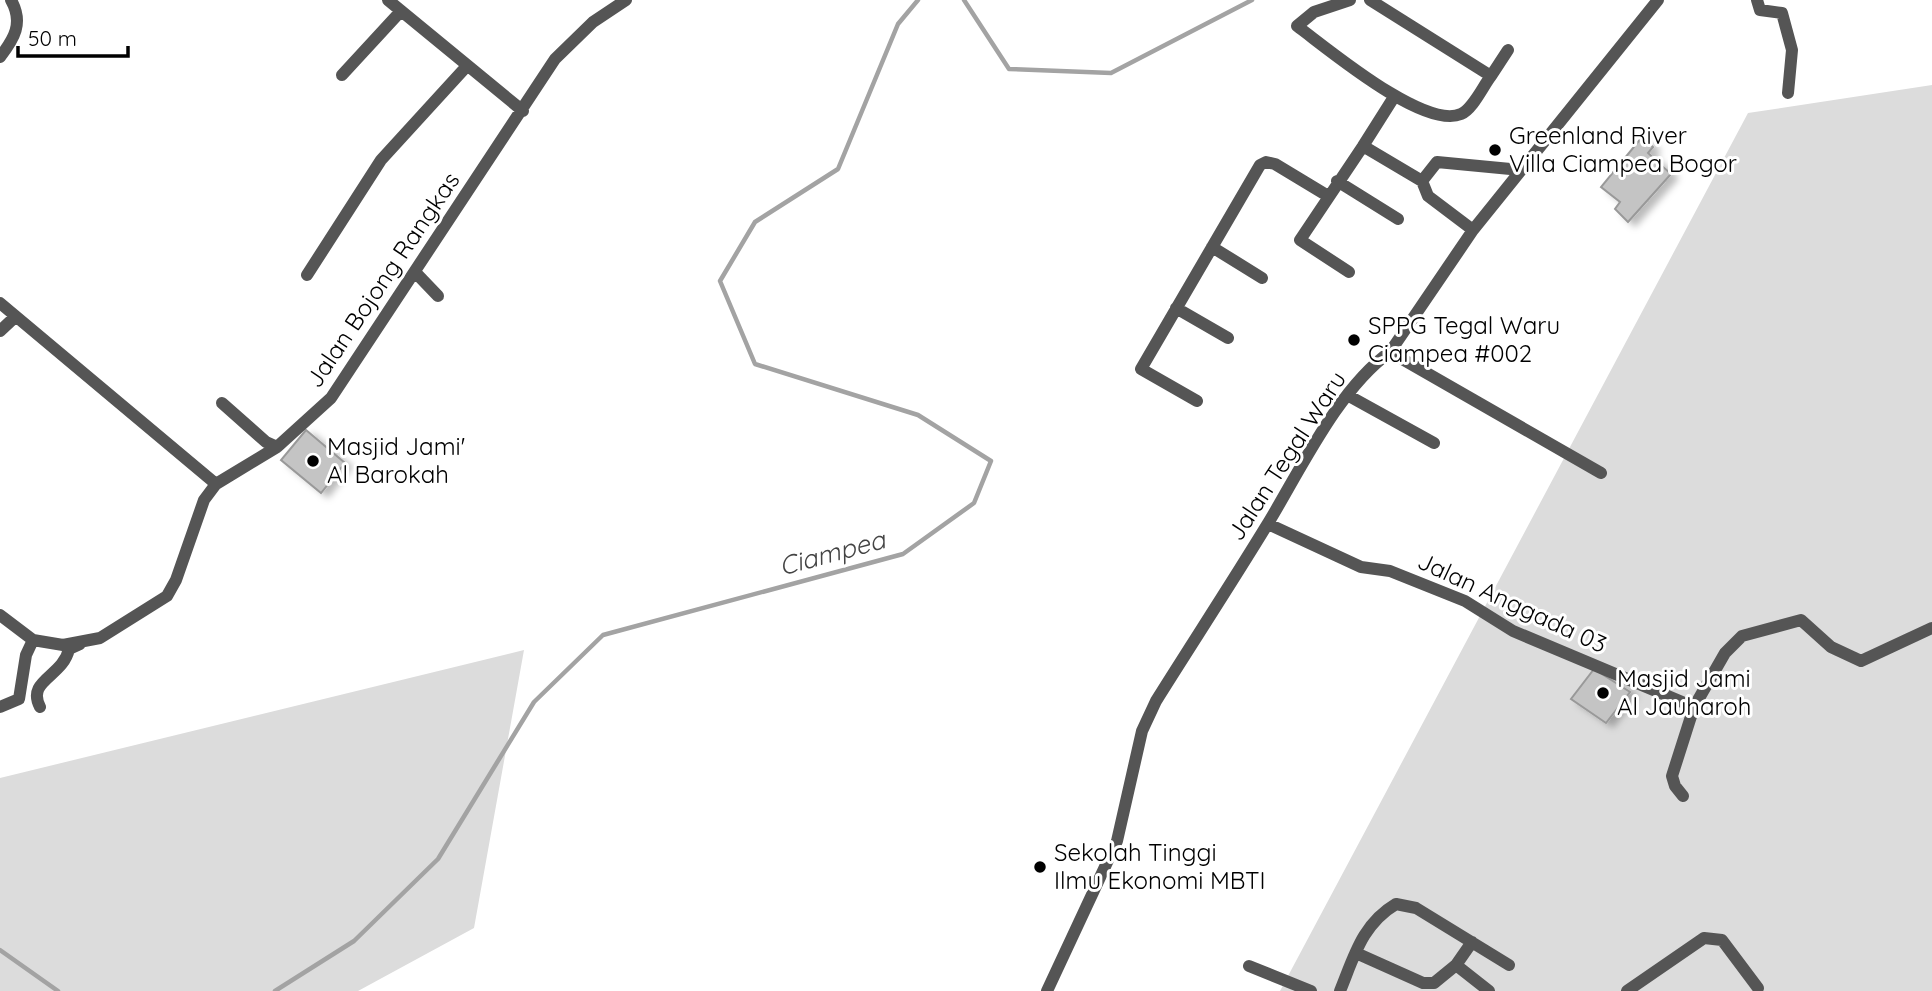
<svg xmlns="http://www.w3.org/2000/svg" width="1932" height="991" viewBox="0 0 1932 991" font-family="Quicksand,sans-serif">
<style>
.green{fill:#dcdcdc}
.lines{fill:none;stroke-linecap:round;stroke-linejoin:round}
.stream{stroke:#a3a3a3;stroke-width:4.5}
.building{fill:#c4c4c4;stroke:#999;stroke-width:2;filter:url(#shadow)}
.street{stroke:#555;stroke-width:12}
.poi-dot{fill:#000;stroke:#fff;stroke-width:2.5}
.labels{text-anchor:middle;stroke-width:6;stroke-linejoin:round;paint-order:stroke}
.poi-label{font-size:24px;fill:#000;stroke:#fff;text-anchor:start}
.street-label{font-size:24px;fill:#000;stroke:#fff}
.water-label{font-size:26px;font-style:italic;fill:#444;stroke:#fff}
</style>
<defs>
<filter id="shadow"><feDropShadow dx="7" dy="4" stdDeviation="3.5" flood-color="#0004"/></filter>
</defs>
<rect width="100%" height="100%" fill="#fff"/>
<path class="green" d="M 1932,85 L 1932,991 L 1280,991 L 1748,113 Z
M 524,650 L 474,928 L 358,991 L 0,991 L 0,778 Z"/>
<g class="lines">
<path class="stream" d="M 964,0 L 1009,69 L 1111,73 L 1252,0
M 0,950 L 58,991
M 275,991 L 354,941 L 438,859 L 534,702 L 603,635 L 903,554 L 974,503 L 991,461 L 918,415 L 755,364 L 720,281 L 755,222 L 838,169 L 898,24 L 918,0"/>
</g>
<path class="building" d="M 1642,137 L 1653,147 L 1648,153 L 1671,174 L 1628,222 L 1615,209 L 1620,202 L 1601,187 Z
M 306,430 L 345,463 L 321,493 L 281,460 Z
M 1594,669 L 1630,692 L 1606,723 L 1571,699 Z"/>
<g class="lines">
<path class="street" d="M 388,0 L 523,111
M 1350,0 L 1314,12 L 1297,26 C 1327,48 1424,130 1461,114 C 1473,109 1483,86 1491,76 L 1370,0
M 1757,0 L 1760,10 L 1782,13 L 1792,50 L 1788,93
M 0,57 C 14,39 24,23 11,0
M 342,75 L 401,11
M 1491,76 L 1508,50
M 1363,146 L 1394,97
M 1337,181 L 1398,219
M 1422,181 L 1428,196 L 1473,230
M 1212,247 L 1262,278
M 415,272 L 438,296
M 1349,272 L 1300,240 L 1363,146 L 1422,181 L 1437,162 L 1521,170
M 307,275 L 381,160 L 466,67
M 0,303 L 216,484
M 1176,308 L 1228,338
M 0,331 L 15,317
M 1390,352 L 1601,473
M 1349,396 L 1434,443
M 1197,401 L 1141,369 L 1260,165 L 1266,162 L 1275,164 L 1328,196
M 222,403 L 266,442 L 277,447
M 1268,524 L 1361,567 L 1390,571 L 1465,601 L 1513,631 L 1694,707 L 1725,653 L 1742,636 L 1801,620 L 1831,647 L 1861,661 L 1932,628
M 0,615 L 33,640
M 0,707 L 19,699 L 26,655 L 33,640 L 63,645 L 100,638 L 167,596 L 176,580 L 204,500 L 216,484 L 277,447 L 331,398 L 555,59 L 593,22 L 626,0
M 40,707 C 26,680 63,677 69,649 L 80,644
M 1683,796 L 1675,786 L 1672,776 L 1694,707
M 1356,953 L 1423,983 L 1434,983 L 1456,965 L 1472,942
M 1456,965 L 1489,991
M 1249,966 L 1311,991
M 1047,991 L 1117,841 L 1142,731 L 1156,701 C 1193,642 1231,584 1267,525 C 1300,471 1338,389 1390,352 L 1473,230 L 1658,0
M 1340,991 C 1354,957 1362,924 1396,904 L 1416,908 L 1509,965
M 1627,991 L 1704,938 L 1722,940 L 1758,988"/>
</g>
<g class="poi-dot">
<circle cx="1495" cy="150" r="7"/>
<circle cx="1354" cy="340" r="7"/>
<circle cx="313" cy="461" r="7"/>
<circle cx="1603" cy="693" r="7"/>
<circle cx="1040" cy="867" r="7"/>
</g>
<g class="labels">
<g class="poi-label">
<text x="1509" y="144">Greenland River<tspan x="1509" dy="28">Villa Ciampea Bogor</tspan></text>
<text x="1368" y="334">SPPG Tegal Waru<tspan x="1368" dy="28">Ciampea #002</tspan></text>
<text x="327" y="455">Masjid Jami'<tspan x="327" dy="28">Al Barokah</tspan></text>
<text x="1617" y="687">Masjid Jami<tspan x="1617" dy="28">Al Jauharoh</tspan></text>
<text x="1054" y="861">Sekolah Tinggi<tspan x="1054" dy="28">Ilmu Ekonomi MBTI</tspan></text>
</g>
<g class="street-label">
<text transform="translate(383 280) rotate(-56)" y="8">Jalan Bojong Rangkas</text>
<text transform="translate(1287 456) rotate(-57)" y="8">Jalan Tegal Waru</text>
<text transform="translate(1512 603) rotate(25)" y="8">Jalan Anggada 03</text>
</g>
<g class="water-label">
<text transform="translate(832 553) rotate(-15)" y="9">Ciampea</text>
</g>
</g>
<path d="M18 46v10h110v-10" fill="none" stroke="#000000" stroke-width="3.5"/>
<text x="28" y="46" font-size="21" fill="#000000" stroke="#ffffff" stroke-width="5" paint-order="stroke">50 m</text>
</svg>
